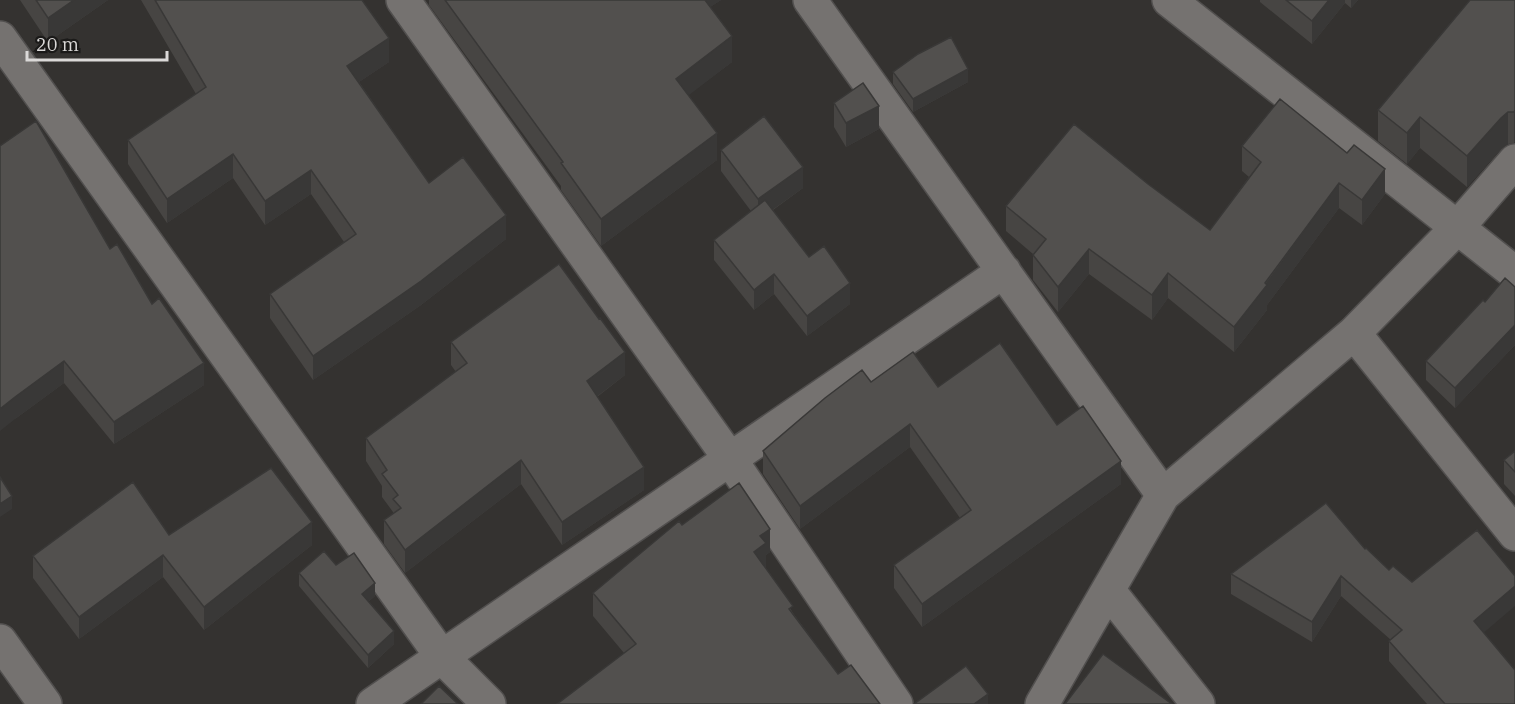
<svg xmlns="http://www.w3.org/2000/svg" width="1515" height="704" viewBox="0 0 1515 704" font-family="'IBM Plex Serif',serif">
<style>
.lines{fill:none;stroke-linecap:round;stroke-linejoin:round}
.street-casing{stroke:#514f4e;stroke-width:36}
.street{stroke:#757270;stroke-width:33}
.wall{fill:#474543}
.shaded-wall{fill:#393837}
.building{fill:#52504e;stroke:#393837;stroke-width:1.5}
</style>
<rect width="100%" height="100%" fill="#343230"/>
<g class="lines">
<g class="street-casing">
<path id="street" d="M 403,0 L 730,459 L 896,704
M 810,0 L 1163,495
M 1169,0 L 1515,273
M 0,38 L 442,657 L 489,704
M 1354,333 L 1515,534
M 1108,590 L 1198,704
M 0,641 L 45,704
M 373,704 L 1004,271
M 1042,704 L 1163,495 L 1354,333 L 1457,228 L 1515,161"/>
</g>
<use href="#street" class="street"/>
</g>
<path class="wall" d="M 20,0 L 108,0 L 48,42 Z
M 141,0 L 362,0 L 389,62 L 359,82 L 429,183 L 506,239 L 421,305 L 313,380 L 270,318 L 270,294 L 344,242 L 311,194 L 265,225 L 233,178 L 167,223 L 128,164 L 128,140 L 196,94 Z
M 429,0 L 721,0 L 710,7 L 732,62 L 688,95 L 717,160 L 601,246 L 561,190 L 561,186 L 429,5 Z
M 1260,0 L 1358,0 L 1351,8 L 1345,3 L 1312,44 L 1260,2 Z
M 1515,0 L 1515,141 L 1514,143 L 1508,144 L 1501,149 L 1467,187 L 1420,148 L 1407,164 L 1378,141 L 1378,110 Z
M 893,72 L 968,82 L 913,112 L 893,84 Z
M 834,103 L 879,129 L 846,147 L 834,127 Z
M 1242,146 L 1385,194 L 1362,225 L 1339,208 L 1267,305 L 1267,310 L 1234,352 L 1168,298 L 1152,320 L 1089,274 L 1058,312 L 1033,280 L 1033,254 L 1006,231 L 1006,206 L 1148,184 L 1210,230 L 1249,177 L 1242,171 Z
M 721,150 L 803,188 L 773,210 L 809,257 L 850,304 L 807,336 L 774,294 L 754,310 L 714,260 L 714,240 L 751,211 L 721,171 Z
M 110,249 L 152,304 L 204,385 L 114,444 L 64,383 L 15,419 Z
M 1515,287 L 1515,345 L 1455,408 L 1426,380 L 1426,361 L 1485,302 Z
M 451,342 L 625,375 L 597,397 L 644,490 L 562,545 L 521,484 L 405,573 L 384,544 L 384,520 L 393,514 L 393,512 L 382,497 L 382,486 L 366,461 L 366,438 L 456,372 L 451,365 Z
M 871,382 L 938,387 L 1057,425 L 1121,484 L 922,627 L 894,588 L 894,565 L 960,518 L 910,447 L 800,529 L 763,474 L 763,451 Z
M 1515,451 L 1515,496 L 1504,484 L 1504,460 Z
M 682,525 L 770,552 L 766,555 L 766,566 L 765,567 L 793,613 L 838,674 L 624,653 L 593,616 L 593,593 Z
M 169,535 L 312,545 L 204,630 L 163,577 L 79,639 L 33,578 L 33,556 Z
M 1365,549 L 1389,570 L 1412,582 L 1484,633 L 1515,704 L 1427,704 L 1389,661 L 1389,641 L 1391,640 L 1341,596 L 1312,642 L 1231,594 L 1231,574 Z
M 336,565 L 375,596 L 368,602 L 394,644 L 368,668 L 299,586 L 299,573 Z"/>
<path class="shaded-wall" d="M 74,0 L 108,0 L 48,42 L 48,18 Z
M 697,0 L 721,0 L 697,16 Z
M 1329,0 L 1345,0 L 1345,3 L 1312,44 L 1312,21 Z
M 1351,0 L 1358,0 L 1351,8 Z
M 732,36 L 732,62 L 676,105 L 676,79 Z
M 389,38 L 389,62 L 347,90 L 347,66 Z
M 968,69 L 968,82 L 913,112 L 913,99 Z
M 879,106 L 879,129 L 846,147 L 846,123 Z
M 1515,110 L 1515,141 L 1514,143 L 1514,112 Z
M 1508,112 L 1508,144 L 1501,149 L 1467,187 L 1467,156 L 1501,118 Z
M 1420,117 L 1420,148 L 1407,164 L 1407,133 Z
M 717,133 L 717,160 L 601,246 L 601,219 Z
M 233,154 L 233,178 L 167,223 L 167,199 Z
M 803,167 L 803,188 L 758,220 L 758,199 Z
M 1385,169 L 1385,194 L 1362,225 L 1362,200 Z
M 311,170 L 311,194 L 265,225 L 265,201 Z
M 1339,183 L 1339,208 L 1267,305 L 1267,310 L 1234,352 L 1234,327 Z
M 506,215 L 506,239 L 421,305 L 313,380 L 313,356 Z
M 1089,249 L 1089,274 L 1058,312 L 1058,287 Z
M 1168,273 L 1168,298 L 1152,320 L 1152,295 Z
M 774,274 L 774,294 L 754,310 L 754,290 Z
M 850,283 L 850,304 L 807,336 L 807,316 Z
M 1515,325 L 1515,345 L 1455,408 L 1455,388 Z
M 625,352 L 625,375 L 587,404 L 587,381 Z
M 64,361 L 64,383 L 15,419 L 0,431 L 0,409 L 15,397 Z
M 204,363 L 204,385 L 114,444 L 114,422 Z
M 910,424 L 910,447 L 800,529 L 800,506 Z
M 521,460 L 521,484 L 405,573 L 405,550 Z
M 1121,461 L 1121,484 L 922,627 L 922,604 Z
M 644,467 L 644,490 L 562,545 L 562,522 Z
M 12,496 L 12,509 L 0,517 L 0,504 Z
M 312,522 L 312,545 L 204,630 L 204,607 Z
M 770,529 L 770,552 L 766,555 L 766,566 L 754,575 L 754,552 L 760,536 Z
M 163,555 L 163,577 L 79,639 L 79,617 Z
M 1341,576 L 1341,596 L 1312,642 L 1312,622 Z
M 375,583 L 375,596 L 362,607 L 362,594 Z
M 1515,586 L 1515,606 L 1474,641 L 1474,621 Z
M 394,631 L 394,644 L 368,668 L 368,655 Z
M 988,694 L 988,704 L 974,704 Z"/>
<path class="building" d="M 36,0 L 74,0 L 48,18 Z
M 155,0 L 362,0 L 389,38 L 347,66 L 429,183 L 463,157 L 506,215 L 421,281 L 313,356 L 270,294 L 356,234 L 311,170 L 265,201 L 233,154 L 167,199 L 128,140 L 206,87 Z
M 445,0 L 705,0 L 732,36 L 676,79 L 717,133 L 601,219 L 561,163 L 563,162 Z
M 1286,0 L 1329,0 L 1312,21 Z
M 1470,0 L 1515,0 L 1515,110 L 1514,112 L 1508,112 L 1501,118 L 1467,156 L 1420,117 L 1407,133 L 1378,110 Z
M 951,37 L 968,69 L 913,99 L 893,72 L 918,54 Z
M 863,83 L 879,106 L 846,123 L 834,103 Z
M 1280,99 L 1347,153 L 1354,145 L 1385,169 L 1362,200 L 1339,183 L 1265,283 L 1267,285 L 1234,327 L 1168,273 L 1152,295 L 1089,249 L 1058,287 L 1033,255 L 1046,239 L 1006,206 L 1074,124 L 1148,184 L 1210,230 L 1261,162 L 1242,146 Z
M 764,116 L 803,167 L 758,199 L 721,150 Z
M 36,121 L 110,249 L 117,244 L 152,304 L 159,298 L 204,363 L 114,422 L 64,361 L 15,397 L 0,409 L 0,146 Z
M 765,200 L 809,257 L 824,246 L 850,283 L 807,316 L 774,274 L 754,290 L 714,240 Z
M 559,264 L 599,319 L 600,318 L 625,352 L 587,381 L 644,467 L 562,522 L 521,460 L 405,550 L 384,520 L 401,508 L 393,499 L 398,495 L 382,474 L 387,470 L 366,438 L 467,363 L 451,342 Z
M 1505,278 L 1515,287 L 1515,325 L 1455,388 L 1426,361 L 1483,300 L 1485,302 Z
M 1000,343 L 1057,425 L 1083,406 L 1121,461 L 922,604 L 894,565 L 971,510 L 910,424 L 800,506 L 763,451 L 825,398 L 862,370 L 871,382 L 913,352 L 938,387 Z
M 1515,451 L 1515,472 L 1504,460 Z
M 271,468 L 312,522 L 204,607 L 163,555 L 79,617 L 33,556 L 133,482 L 169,535 Z
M 0,477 L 12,496 L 0,504 Z
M 739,483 L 770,529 L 760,536 L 766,543 L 754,552 L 793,606 L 789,609 L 838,674 L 851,665 L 880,704 L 557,704 L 636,644 L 593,593 L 679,521 L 682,525 Z
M 1326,503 L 1365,549 L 1366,548 L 1389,570 L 1393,566 L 1412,582 L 1477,530 L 1515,576 L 1515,586 L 1474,621 L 1515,670 L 1515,704 L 1445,704 L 1389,641 L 1402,630 L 1341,576 L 1312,622 L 1231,574 Z
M 324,551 L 336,565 L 354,553 L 375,583 L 362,594 L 394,631 L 368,655 L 299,573 Z
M 1103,654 L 1172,704 L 1065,704 Z
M 966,666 L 988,694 L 974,704 L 914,704 Z
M 439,686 L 458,704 L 421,704 Z"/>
<path d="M27 51v9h140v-9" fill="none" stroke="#dbd9d8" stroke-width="3"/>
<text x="36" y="51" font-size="18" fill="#dbd9d8" stroke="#1b1a19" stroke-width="4.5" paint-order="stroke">20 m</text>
</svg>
